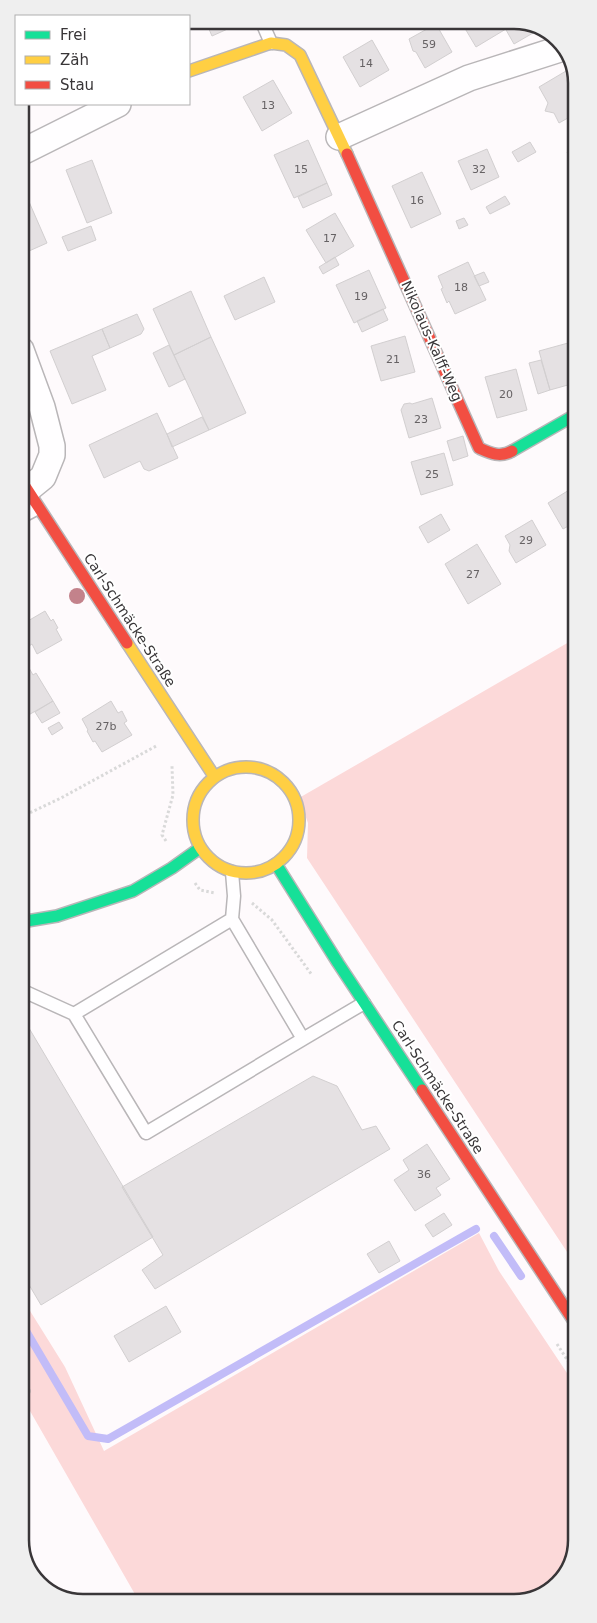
<svg xmlns="http://www.w3.org/2000/svg" width="597" height="1623" viewBox="0 0 597 1623" font-family="'DejaVu Sans',sans-serif">
<style>
.green{fill:#fcd9d9}
.lines{fill:none;stroke-linecap:round;stroke-linejoin:round}
.stream{stroke:#c2bcf8;stroke-width:8}
.building{fill:#e5e1e3;stroke:#d2cfd0}
.lane-casing{stroke:#b9b6b8;stroke-width:15}
.street-casing{stroke:#b9b6b8;stroke-width:28}
.fast-casing{stroke:#b9b6b8;stroke-width:14}
.slow-casing{stroke:#b9b6b8;stroke-width:14}
.jam-casing{stroke:#b9b6b8;stroke-width:14}
.path{stroke:#d9d9d9;stroke-width:3;stroke-dasharray:2.5 2.5;stroke-linecap:butt}
.lane{stroke:#fffeff;stroke-width:12}
.street{stroke:#fffeff;stroke-width:25}
.fast{stroke:#16e098;stroke-width:11}
.slow{stroke:#ffcf43;stroke-width:11}
.jam{stroke:#f24e42;stroke-width:11}
.tree{fill:#c3828b}
.labels{text-anchor:middle;stroke-width:4;stroke-linejoin:round;paint-order:stroke}
.number-label{font-size:11px;fill:#666264}
.street-label{font-size:14px;fill:#393638;stroke:#fff}
.rim{fill:none;stroke:#393638;stroke-width:2.5}
</style>
<rect width="100%" height="100%" fill="#fefafc"/>
<path class="green" d="M 576,638 L 577,1267 L 307,858 L 308,823 L 299,798 Z
M 479,1233 L 499,1271 L 577,1388 L 577,1541 L 564,1578 L 531,1601 L 140,1603 L 22,1397 L 22,1298 L 65,1367 L 104,1451 Z"/>
<g class="lines">
<path class="stream" d="M 494,1236 L 521,1276
M 22,1324 L 88,1436 L 108,1439 L 476,1229"/>
</g>
<path class="building" d="M 205,20 L 240,20 L 241,23 L 212,36 Z
M 460,20 L 500,20 L 506,29 L 476,47 Z
M 503,20 L 519,20 L 527,23 L 533,33 L 514,44 L 501,21 Z
M 436,24 L 452,52 L 425,68 L 416,52 L 413,51 L 409,39 Z
M 372,40 L 389,70 L 360,87 L 343,57 Z
M 566,71 L 575,86 L 575,114 L 559,123 L 554,113 L 545,111 L 548,103 L 539,87 Z
M 273,80 L 292,113 L 262,131 L 243,97 Z
M 308,140 L 327,183 L 294,198 L 274,155 Z
M 530,142 L 536,152 L 518,162 L 512,152 Z
M 575,147 L 575,167 L 567,152 Z
M 487,149 L 499,177 L 471,190 L 458,161 Z
M 92,160 L 112,213 L 87,223 L 66,170 Z
M 422,172 L 441,214 L 411,228 L 392,186 Z
M 327,183 L 332,195 L 303,208 L 298,197 Z
M 23,188 L 47,243 L 20,255 L 20,189 Z
M 505,196 L 510,204 L 490,214 L 486,207 Z
M 335,213 L 354,246 L 326,263 L 306,230 Z
M 464,218 L 468,225 L 459,229 L 456,221 Z
M 91,226 L 96,240 L 68,251 L 62,237 Z
M 335,257 L 339,265 L 323,274 L 319,267 Z
M 468,262 L 486,300 L 455,314 L 449,301 L 447,303 L 441,289 L 443,288 L 438,276 Z
M 369,270 L 386,308 L 354,323 L 336,285 Z
M 484,272 L 489,282 L 479,286 L 474,276 Z
M 264,277 L 275,302 L 235,320 L 224,296 Z
M 191,291 L 211,337 L 174,355 L 153,309 Z
M 383,309 L 388,320 L 362,332 L 357,321 Z
M 137,314 L 144,329 L 141,334 L 110,348 L 102,329 Z
M 102,329 L 110,348 L 92,356 L 106,390 L 72,404 L 50,351 Z
M 405,336 L 415,372 L 381,381 L 371,346 Z
M 211,337 L 246,413 L 209,430 L 174,355 Z
M 568,343 L 575,368 L 575,383 L 550,390 L 539,351 Z
M 169,345 L 185,379 L 169,387 L 153,353 Z
M 541,360 L 550,390 L 538,394 L 529,363 Z
M 516,369 L 527,410 L 497,418 L 485,377 Z
M 432,398 L 441,428 L 409,438 L 401,410 L 404,404 L 410,403 L 412,404 Z
M 157,413 L 178,458 L 149,471 L 144,469 L 140,461 L 104,478 L 89,445 Z
M 202,417 L 209,430 L 172,447 L 167,434 Z
M 463,436 L 468,456 L 453,461 L 447,441 Z
M 444,453 L 453,485 L 421,495 L 411,462 Z
M 574,487 L 575,526 L 574,527 L 572,524 L 563,529 L 548,503 Z
M 441,514 L 450,530 L 428,543 L 419,527 Z
M 532,520 L 546,545 L 516,563 L 509,551 L 510,545 L 505,536 Z
M 477,544 L 501,584 L 468,604 L 445,564 Z
M 45,611 L 51,621 L 53,619 L 58,628 L 56,629 L 62,640 L 37,654 L 32,644 L 29,646 L 24,637 L 26,636 L 21,625 Z
M 29,668 L 33,675 L 36,673 L 53,701 L 25,717 L 21,710 L 21,673 Z
M 53,701 L 60,713 L 42,723 L 35,712 Z
M 111,701 L 118,713 L 122,711 L 127,721 L 124,723 L 132,735 L 102,752 L 95,741 L 93,742 L 87,731 L 88,730 L 82,719 Z
M 59,722 L 63,728 L 52,735 L 48,728 Z
M 23,1018 L 153,1237 L 41,1305 L 22,1273 L 21,1019 Z
M 313,1076 L 337,1086 L 362,1130 L 376,1126 L 390,1149 L 155,1289 L 142,1270 L 163,1255 L 122,1187 Z
M 427,1144 L 450,1179 L 436,1188 L 441,1195 L 415,1211 L 394,1180 L 409,1170 L 403,1160 Z
M 444,1213 L 452,1225 L 433,1237 L 425,1225 Z
M 389,1241 L 400,1261 L 379,1273 L 367,1254 Z
M 166,1306 L 181,1332 L 129,1362 L 114,1336 Z"/>
<g class="lines">
<g class="lane-casing">
<path id="lane" d="M 261,20 L 271,43
M 21,517 L 38,508
M 232,919 L 234,896 L 232,872
M 21,990 L 74,1014 L 146,1133 L 303,1039 L 232,919 L 74,1014
M 303,1039 L 364,1003
M 22,1389 L 23,1391"/>
</g>
<g class="street-casing">
<path id="street" d="M 339,137 L 469,78 L 563,48
M 20,153 L 118,104
M 21,350 L 42,407 L 52,446 L 52,455 L 43,477 L 27,490"/>
</g>
<g class="fast-casing">
<path id="fast" d="M 512,451 L 575,415
M 276,864 L 338,963 L 422,1090
M 21,922 L 57,916 L 133,891 L 172,868 L 200,848"/>
</g>
<g class="slow-casing">
<path id="slow" d="M 189,71 L 271,43 L 286,45 L 300,55 L 347,154
M 127,643 L 214,776
M193 820a53 53 0 1 1 106 0a53 53 0 1 1-106 0Z"/>
</g>
<g class="jam-casing">
<path id="jam" d="M 347,154 L 479,448 C 490,453 500,458 512,451
M 21,480 L 127,643
M 422,1090 L 577,1326"/>
</g>
<path class="path" d="M 21,817 L 61,798 L 158,745
M 166,841 L 162,835 L 173,795 L 172,766
M 195,883 L 200,890 L 215,893
M 252,903 L 272,920 L 312,975
M 557,1344 L 577,1375"/>
<use href="#lane" class="lane"/>
<use href="#street" class="street"/>
<use href="#fast" class="fast"/>
<use href="#slow" class="slow"/>
<use href="#jam" class="jam"/>
</g>
<circle class="tree" cx="77" cy="596" r="8"/>
<g class="labels">
<g class="number-label">
<text x="429" y="48">59</text>
<text x="366" y="67">14</text>
<text x="268" y="109">13</text>
<text x="301" y="173">15</text>
<text x="479" y="173">32</text>
<text x="417" y="204">16</text>
<text x="330" y="242">17</text>
<text x="461" y="291">18</text>
<text x="361" y="300">19</text>
<text x="393" y="363">21</text>
<text x="506" y="398">20</text>
<text x="421" y="423">23</text>
<text x="432" y="478">25</text>
<text x="526" y="544">29</text>
<text x="473" y="578">27</text>
<text x="106" y="730">27b</text>
<text x="424" y="1178">36</text>
</g>
<g class="street-label">
<text transform="translate(432 341) rotate(66)" y="5">Nikolaus-Kalff-Weg</text>
<text transform="translate(130 620) rotate(57)" y="5">Carl-Schmäcke-Straße</text>
<text transform="translate(438 1087) rotate(57)" y="5">Carl-Schmäcke-Straße</text>
</g>
</g>
<path d="M0 0H597V1623H0ZM83 29H514A54 54 0 0 1 568 83V1540A54 54 0 0 1 514 1594H83A54 54 0 0 1 29 1540V83A54 54 0 0 1 83 29Z" fill="#efefef" fill-rule="evenodd"/>
<path class="rim" d="M83 29H514A54 54 0 0 1 568 83V1540A54 54 0 0 1 514 1594H83A54 54 0 0 1 29 1540V83A54 54 0 0 1 83 29Z"/>
<rect x="15" y="15" width="175" height="90" fill="#ffffff" stroke="#b0afaf"/>
<rect x="25" y="31" width="25" height="8" fill="#16e098" stroke="#b0afaf"/>
<text x="60" y="40" font-size="15" fill="#393638">Frei</text>
<rect x="25" y="56" width="25" height="8" fill="#ffcf43" stroke="#b0afaf"/>
<text x="60" y="65" font-size="15" fill="#393638">Zäh</text>
<rect x="25" y="81" width="25" height="8" fill="#f24e42" stroke="#b0afaf"/>
<text x="60" y="90" font-size="15" fill="#393638">Stau</text>
</svg>
